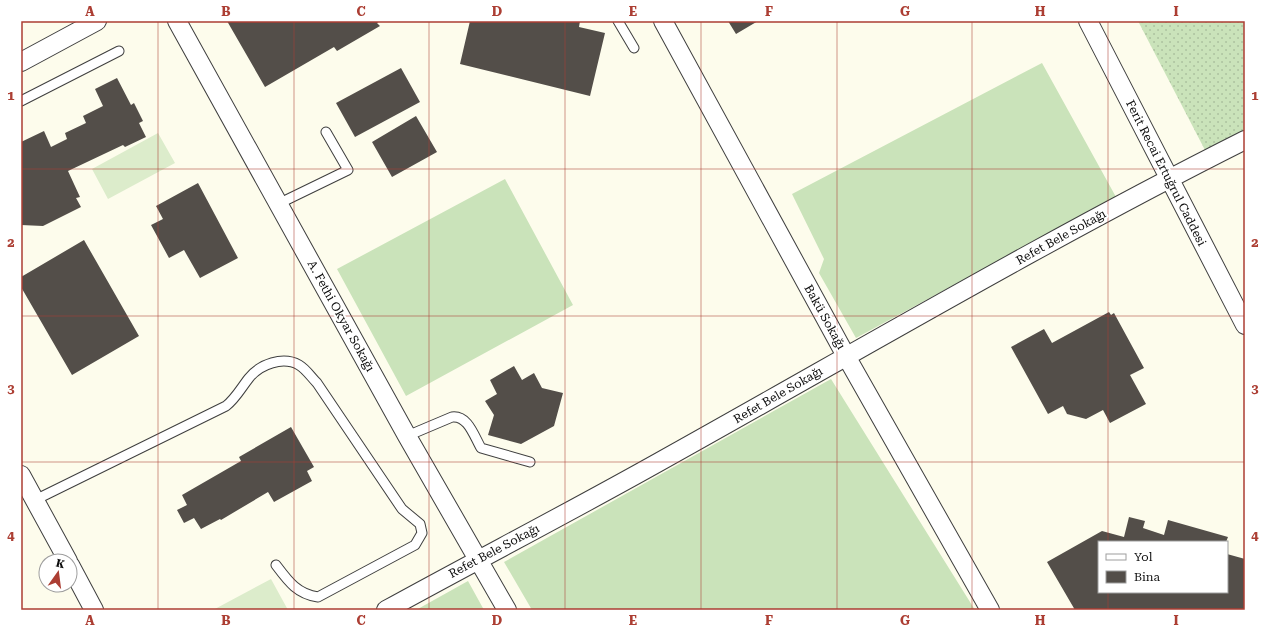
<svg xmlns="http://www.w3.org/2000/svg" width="1266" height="631" viewBox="0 0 1266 631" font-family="'Roboto Serif',serif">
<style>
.grass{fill:#cae3ba}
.garden{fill:url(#garden-dots)}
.pitch{fill:#dceccb}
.building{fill:#534e49}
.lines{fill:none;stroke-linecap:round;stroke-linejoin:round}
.lane-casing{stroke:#3f3f3f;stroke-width:11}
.street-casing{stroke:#3f3f3f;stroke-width:20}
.lane{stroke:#fff;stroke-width:9}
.street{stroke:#fff;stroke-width:18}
.grid{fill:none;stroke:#ac3e33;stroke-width:1;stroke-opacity:0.55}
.labels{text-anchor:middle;stroke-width:4;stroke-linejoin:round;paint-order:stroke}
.street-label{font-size:12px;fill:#0c0c0c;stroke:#fff}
.neatline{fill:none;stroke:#ac3e33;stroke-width:1.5}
.grid-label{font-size:13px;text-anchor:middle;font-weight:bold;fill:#ac3e33}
</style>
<defs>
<pattern id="garden-dots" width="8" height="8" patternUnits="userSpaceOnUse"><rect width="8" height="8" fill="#cae3ba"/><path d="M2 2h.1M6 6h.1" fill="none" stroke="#acc29f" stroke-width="1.8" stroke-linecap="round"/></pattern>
</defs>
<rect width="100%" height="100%" fill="#fdfcec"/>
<path class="grass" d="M 1042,63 L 1116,197 L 856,338 L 819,273 L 824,259 L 792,194 Z
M 505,179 L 573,305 L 406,396 L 337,269 Z
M 831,379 L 975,610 L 532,610 L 504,562 Z
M 468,581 L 484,610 L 416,610 Z"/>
<path class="garden" d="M 1138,21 L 1245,21 L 1245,132 L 1206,152 Z"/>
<path class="pitch" d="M 158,133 L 175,163 L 108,199 L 92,169 Z
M 271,579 L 288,610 L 213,610 Z"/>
<path class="building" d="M 227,21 L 380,21 L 377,23 L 380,26 L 337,51 L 334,47 L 265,87 Z
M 470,21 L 580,21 L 579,27 L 605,33 L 590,96 L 460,64 Z
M 728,21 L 758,21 L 736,34 Z
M 401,68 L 420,102 L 355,137 L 336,103 Z
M 117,78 L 131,105 L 134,103 L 143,121 L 139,123 L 146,137 L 125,147 L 123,145 L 68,171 L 80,197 L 76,198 L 81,207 L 43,226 L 21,225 L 21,142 L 44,131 L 51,147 L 67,139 L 65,133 L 86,123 L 83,116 L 103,106 L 95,89 Z
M 416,116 L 437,152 L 392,177 L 372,142 Z
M 198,183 L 238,258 L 200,278 L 184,250 L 169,258 L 151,225 L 163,219 L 156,206 Z
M 84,240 L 139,336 L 72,375 L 21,287 L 21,277 Z
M 1109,312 L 1111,315 L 1114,313 L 1144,368 L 1130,375 L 1146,404 L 1110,423 L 1103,410 L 1086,419 L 1067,414 L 1063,406 L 1048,414 L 1011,347 L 1044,329 L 1052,343 Z
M 514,366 L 522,380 L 534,373 L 542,388 L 563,393 L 554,426 L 521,444 L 488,435 L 494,415 L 485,401 L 497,394 L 490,380 Z
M 291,427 L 314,467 L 307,471 L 312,481 L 274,502 L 268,492 L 221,520 L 220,519 L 201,529 L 194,518 L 184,523 L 177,510 L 187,505 L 182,495 L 241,461 L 239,457 Z
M 1129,517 L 1145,521 L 1143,528 L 1164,535 L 1168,520 L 1228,537 L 1226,542 L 1099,542 L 1099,592 L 1227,592 L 1227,554 L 1245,559 L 1245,610 L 1075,610 L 1047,562 L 1102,531 L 1124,537 Z"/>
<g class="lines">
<g class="lane-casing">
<path id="lane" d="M 618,21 L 634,48
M 21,101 L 119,51
M 278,204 L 348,170 L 326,132
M 407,436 L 452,417 C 468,415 474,436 481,448 L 530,462
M 35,500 L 226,406 C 236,398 241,388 249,378 C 260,364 283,356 299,365 C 306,369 311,377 317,383 L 402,509 L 420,524 L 422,533 L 415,545 L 318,597 C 297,594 288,581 276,565"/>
</g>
<g class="street-casing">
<path id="street" d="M 177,21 L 407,436 L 507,610
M 663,21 L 846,356 L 990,610
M 1088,21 L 1245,325
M 21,62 L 97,21
M 21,475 L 68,561
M 70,565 L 94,610
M 386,610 C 477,560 568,513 659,462 C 853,354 1046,240 1245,140"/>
</g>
<use href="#lane" class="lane"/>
<use href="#street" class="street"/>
</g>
<path class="grid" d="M 158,21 L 158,610M 294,21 L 294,610M 429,21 L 429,610M 565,21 L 565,610M 701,21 L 701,610M 837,21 L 837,610M 972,21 L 972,610M 1108,21 L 1108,542M 21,169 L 1245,169M 21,316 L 1245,316M 21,462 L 1245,462M 1108,592 L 1108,610"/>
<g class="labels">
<g class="street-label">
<text transform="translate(1166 173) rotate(63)" y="4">Ferit Recai Ertuğrul Caddesi</text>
<text transform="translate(1061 237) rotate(-29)" y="4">Refet Bele Sokağı</text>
<text transform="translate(341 316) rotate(61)" y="4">A. Fethi Okyar Sokağı</text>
<text transform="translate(825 317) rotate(61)" y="4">Bakü Sokağı</text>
<text transform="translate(778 395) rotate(-30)" y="4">Refet Bele Sokağı</text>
<text transform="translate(494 551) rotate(-28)" y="4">Refet Bele Sokağı</text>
</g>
</g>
<rect width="1266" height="631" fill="none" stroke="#ffffff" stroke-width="44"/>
<rect x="1098" y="541" width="130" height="52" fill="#ffffff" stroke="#9e9e9e"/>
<rect x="1106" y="554" width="20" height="6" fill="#ffffff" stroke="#9e9e9e"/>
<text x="1134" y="561" font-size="12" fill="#0c0c0c">Yol</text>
<rect x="1106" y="571" width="20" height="12" fill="#534e49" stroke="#9e9e9e"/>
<text x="1134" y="581" font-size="12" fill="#0c0c0c">Bina</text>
<g transform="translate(58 573) rotate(14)"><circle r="19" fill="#ffffff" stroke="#9e9e9e"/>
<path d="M0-3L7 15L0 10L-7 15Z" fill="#ac3e33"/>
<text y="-6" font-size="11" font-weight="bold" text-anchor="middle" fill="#0c0c0c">K</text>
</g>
<rect x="22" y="22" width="1222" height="587" class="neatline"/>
<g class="grid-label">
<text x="90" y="16">A</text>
<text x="226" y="16">B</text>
<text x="361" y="16">C</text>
<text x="497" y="16">D</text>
<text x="633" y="16">E</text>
<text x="769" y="16">F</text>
<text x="905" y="16">G</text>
<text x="1040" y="16">H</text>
<text x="1176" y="16">I</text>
<text x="11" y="100">1</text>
<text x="1255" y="100">1</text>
<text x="11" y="247">2</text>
<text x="1255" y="247">2</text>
<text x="11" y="393">3</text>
<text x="1255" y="393">3</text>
<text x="11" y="540">4</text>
<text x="1255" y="540">4</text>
<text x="90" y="625">A</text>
<text x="226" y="625">B</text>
<text x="361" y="625">C</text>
<text x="497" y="625">D</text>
<text x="633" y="625">E</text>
<text x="769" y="625">F</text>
<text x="905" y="625">G</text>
<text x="1040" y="625">H</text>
<text x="1176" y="625">I</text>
</g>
</svg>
